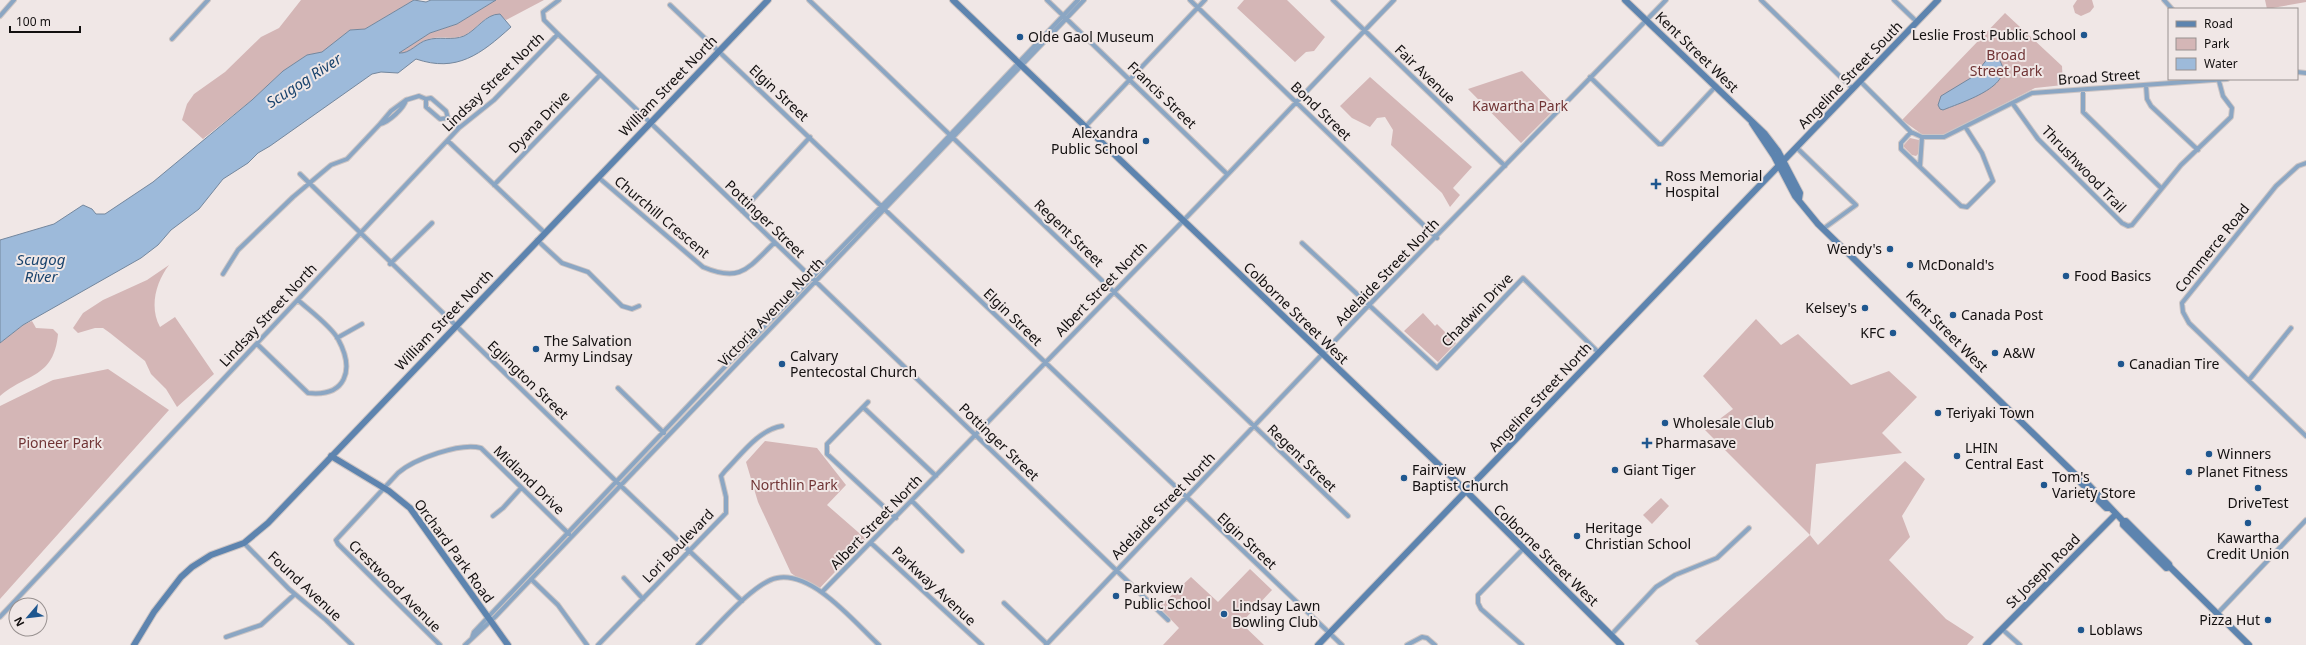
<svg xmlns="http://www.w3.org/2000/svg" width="2306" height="645" viewBox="0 0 2306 645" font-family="'Noto Sans',sans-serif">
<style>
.green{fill:#d4b6b6}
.water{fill:#9dbada;stroke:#74879d}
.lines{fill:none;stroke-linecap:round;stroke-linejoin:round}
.street-casing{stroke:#cdc5c4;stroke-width:6}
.secondary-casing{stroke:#cdc5c4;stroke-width:8}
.street{stroke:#8ba6c3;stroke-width:4}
.secondary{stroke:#5d84af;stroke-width:6}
.poi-dot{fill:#1f578f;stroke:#f0e7e6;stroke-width:1.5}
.labels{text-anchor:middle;stroke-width:4;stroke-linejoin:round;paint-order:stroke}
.poi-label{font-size:14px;fill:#131010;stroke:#f0e7e6;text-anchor:start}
.street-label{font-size:14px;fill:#131010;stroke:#f0e7e6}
.park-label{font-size:14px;fill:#703435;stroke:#f0e7e6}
.water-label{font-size:15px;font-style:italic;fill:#19436d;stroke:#f0e7e6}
</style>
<rect width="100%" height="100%" fill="#f0e7e6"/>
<path class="green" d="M 301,0 L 414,0 L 365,29 L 350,30 L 322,53 L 307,55 L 283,71 L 252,100 L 203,139 L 182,120 L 187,104 L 194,94 L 225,72 L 261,37 L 279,28 Z
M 496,0 L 544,0 L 506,20 C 489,5 479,30 463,36 C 450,40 439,35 426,40 C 417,43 409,55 399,53 L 430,33 L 457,24 Z
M 1244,0 L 1287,0 L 1325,37 L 1314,51 L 1306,52 L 1295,62 L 1237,8 Z
M 2077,0 L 2092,0 L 2094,7 L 2090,12 L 2081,16 L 2075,13 L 2073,6 Z
M 2265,0 L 2306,0 L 2306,2 L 2267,9 Z
M 2005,13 L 2062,66 L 2063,85 L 2035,88 L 1942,136 L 1923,135 L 1902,120 Z
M 1522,71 L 1557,107 L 1521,143 L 1468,89 Z
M 1370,77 L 1472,167 L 1453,188 L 1460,195 L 1450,207 L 1442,193 L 1391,145 L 1393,130 L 1385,117 L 1377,118 L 1370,127 L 1352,118 L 1340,106 Z
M 1910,138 L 1919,140 L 1919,153 L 1916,156 L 1912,155 L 1903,146 Z
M 169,265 C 156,282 149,307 160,327 L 175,317 L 214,374 L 177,407 L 166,389 L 151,374 L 145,361 L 110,333 L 103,328 L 95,328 L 78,333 L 73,328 L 83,313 L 103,300 L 147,280 Z
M 1423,313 L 1435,326 L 1437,324 L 1456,343 L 1438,362 L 1404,331 Z
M 1756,319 L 1781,345 L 1798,334 L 1851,385 L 1889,371 L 1917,397 L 1882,433 L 1902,453 L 1816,464 L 1810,535 L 1818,545 L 1905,461 L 1925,479 L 1902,516 L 1910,537 L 1889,560 L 1946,619 L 1974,637 L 1967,645 L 1699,645 L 1695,641 L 1810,535 L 1705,430 L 1733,409 L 1703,376 Z
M 32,321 L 36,328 L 53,329 L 58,334 C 54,378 27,373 0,396 L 0,343 L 23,325 Z
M 108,369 L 169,410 L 0,599 L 0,406 L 53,380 Z
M 765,441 L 817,448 L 846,485 L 827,505 L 866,539 L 818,590 C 810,582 800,580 791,573 L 758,502 L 746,462 Z
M 1661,498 L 1669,506 L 1652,524 L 1643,515 Z
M 1250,569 L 1272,590 L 1241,623 L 1264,645 L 1163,645 L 1179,628 L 1159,607 L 1191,577 L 1218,602 Z"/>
<path class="water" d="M 414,0 L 426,2 L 431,0 L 496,0 L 457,24 L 430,33 L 399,53 C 410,54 418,42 427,40 C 439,36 452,41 464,36 C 477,30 485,14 500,14 L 511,27 C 481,54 457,73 416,59 L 398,73 L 381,72 L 372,74 L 270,146 L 258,153 L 248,163 L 223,179 L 199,209 L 171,230 L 158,245 L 141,258 L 23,325 L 0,343 L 0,240 L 54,224 L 83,205 L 92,209 L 96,214 L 105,214 L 153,182 L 252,100 L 283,71 L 307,55 L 322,52 L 350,30 L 365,29 Z
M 1992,56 L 1996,56 C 2023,84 1962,102 1943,110 L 1940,109 L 1938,105 L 1941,96 L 1974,76 L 1988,58 Z"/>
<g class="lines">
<g class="street-casing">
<path id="street" d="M 559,0 L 543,12 L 544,20 L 558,34 L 1168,620
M 809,0 L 1348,516
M 1047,0 L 1227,174
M 1190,0 L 1437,238
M 1333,0 L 1505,166
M 1761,0 L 1853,89
M 1894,0 L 1917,22
M 2164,0 L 2172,9
M 670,5 L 1342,645
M 0,16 L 14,0
M 172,39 L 208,0
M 2297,72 L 2306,73
M 1590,77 L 1659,144 L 1662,144 L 1716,86
M 1860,81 L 1911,132 L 1922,137 L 1944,137 L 2032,93 L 2227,79
M 2146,85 L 2147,99 L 2151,106 L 2198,150
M 2083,90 L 2083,112 L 2161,188
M 406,100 L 391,111 L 380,124 C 389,122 404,108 406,100 L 419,96 L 426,99 L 426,107 L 440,119 L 448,118 L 446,111 L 431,98 L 426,99
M 2013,104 L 2038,139 L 2122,223 L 2128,226 L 2132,225 L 2181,165 L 2231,117 L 2232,108 L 2223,96 L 2219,81
M 448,118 L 459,128
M 1085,127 L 1205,0
M 1911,132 L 1901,143 L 1901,149 L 1961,206 L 1967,207 L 1993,181 L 1982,153 L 1966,128
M 448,141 L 545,233
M 1797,148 L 1856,205 L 1823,229
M 2306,163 L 2298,166 L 2276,186 L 2182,303 L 2183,312 L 2189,323 L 2306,436
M 1920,166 L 1922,137
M 300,174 L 621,486 L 742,601
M 598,177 L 703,267 C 741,283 748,268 774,243
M 494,185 L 600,75
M 742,211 L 810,137
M 537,240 L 562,263 L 588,272 L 622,306 L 632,309 L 639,306
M 1302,243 L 1437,368 L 1523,278 L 1598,352
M 390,264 L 432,223
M 223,274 L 238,250 L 293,197 L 331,165 L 347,159 L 380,124
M 337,338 L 362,324
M 257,344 L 308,393 C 346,397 355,370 338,339 C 331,326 310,311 298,300
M 2249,380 L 2291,328
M 618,388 L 664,433
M 868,402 L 827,444 L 827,454 L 896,518
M 864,408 L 936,476
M 912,501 L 962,551
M 493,516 L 503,508 L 521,488
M 244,543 L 289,589 L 326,620 L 352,645
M 871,543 L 982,645
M 624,578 L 643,599
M 531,579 L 558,605 L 587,645
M 822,592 C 943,469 1062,345 1183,221 C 1254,148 1323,73 1394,0
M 1004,603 L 1047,644
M 2217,614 L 2306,520
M 0,617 L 459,128 L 494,100 L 558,34
M 2002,629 L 2020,645
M 1611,635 L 1656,587 L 1675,575 L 1717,558 L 1749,528
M 226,637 L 261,625 L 295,594
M 472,638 L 474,632 L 720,372 L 914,173 L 1078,0
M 440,645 L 338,544 L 336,540 L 398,473 C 414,459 461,442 481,448 L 569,534
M 465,645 L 496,616 L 1084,0
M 598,645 L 726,513 L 726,497 L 721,476 L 725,471 C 741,455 758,430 782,426
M 698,645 C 716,628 754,582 777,578 C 813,571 855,623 879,645
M 1046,645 L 1369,305 L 1666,0
M 1407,645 L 1422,637 L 1427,638 L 1435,645
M 1522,645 L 1481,609 L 1478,603 L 1478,595 L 1523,549"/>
</g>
<g class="secondary-casing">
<path id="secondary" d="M 953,0 L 1462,487 L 1621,645
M 1625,0 L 1765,134 L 1778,151 L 1800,193 L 1799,199
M 1752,123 L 1774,156 L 1795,196 L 1818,224 L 2080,479 L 2081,483 L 2106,508 L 2110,508
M 331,456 L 389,491 L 410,508 L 508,645
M 2080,479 L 2083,479 L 2087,483 L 2123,521 L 2126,521 L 2169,564 L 2170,567 L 2249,645
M 2123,521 L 2123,525 L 2166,568 L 2170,567
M 134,645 L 154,612 L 181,577 L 192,567 L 211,555 L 244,543 L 268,523 L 768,0
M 1318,645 L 1938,0
M 1986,645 L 2116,514"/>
</g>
<use href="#street" class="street"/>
<use href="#secondary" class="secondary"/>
</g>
<g class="poi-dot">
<circle cx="2084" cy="35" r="4"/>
<circle cx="1020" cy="37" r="4"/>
<circle cx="1146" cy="141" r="4"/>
<path d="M1654 178h4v4h4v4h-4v4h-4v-4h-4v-4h4z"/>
<circle cx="1890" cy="249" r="4"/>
<circle cx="1910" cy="265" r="4"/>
<circle cx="2066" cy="276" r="4"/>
<circle cx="1865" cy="308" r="4"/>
<circle cx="1953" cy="315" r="4"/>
<circle cx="1893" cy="333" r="4"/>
<circle cx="536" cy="349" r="4"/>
<circle cx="1995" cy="353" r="4"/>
<circle cx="782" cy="364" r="4"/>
<circle cx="2121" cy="364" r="4"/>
<circle cx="1938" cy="413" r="4"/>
<circle cx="1665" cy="423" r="4"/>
<path d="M1645 437h4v4h4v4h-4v4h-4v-4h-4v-4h4z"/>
<circle cx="2209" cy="454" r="4"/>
<circle cx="1957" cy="456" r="4"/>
<circle cx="1615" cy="470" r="4"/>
<circle cx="2189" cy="472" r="4"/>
<circle cx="1404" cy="478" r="4"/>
<circle cx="2044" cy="485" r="4"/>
<circle cx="2258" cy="488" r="4"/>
<circle cx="2248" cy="523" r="4"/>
<circle cx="1577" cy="536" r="4"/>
<circle cx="1116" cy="596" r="4"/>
<circle cx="1224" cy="614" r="4"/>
<circle cx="2268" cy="620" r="4"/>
<circle cx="2081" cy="630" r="4"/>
</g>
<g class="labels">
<g class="poi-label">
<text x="2076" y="40" text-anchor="end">Leslie Frost Public School</text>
<text x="1028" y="42">Olde Gaol Museum</text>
<text x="1138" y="138" text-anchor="end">Alexandra<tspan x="1138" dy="16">Public School</tspan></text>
<text x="1665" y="181">Ross Memorial<tspan x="1665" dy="16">Hospital</tspan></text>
<text x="1882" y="254" text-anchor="end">Wendy's</text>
<text x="1918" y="270">McDonald's</text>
<text x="2074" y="281">Food Basics</text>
<text x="1857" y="313" text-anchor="end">Kelsey's</text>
<text x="1961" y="320">Canada Post</text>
<text x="1885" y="338" text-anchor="end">KFC</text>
<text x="544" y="346">The Salvation<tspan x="544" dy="16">Army Lindsay</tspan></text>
<text x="2003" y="358">A&amp;W</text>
<text x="790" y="361">Calvary<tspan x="790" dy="16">Pentecostal Church</tspan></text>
<text x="2129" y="369">Canadian Tire</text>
<text x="1946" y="418">Teriyaki Town</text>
<text x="1673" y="428">Wholesale Club</text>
<text x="1655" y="448">Pharmasave</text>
<text x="1965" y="453">LHIN<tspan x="1965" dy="16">Central East</tspan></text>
<text x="2217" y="459">Winners</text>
<text x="1412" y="475">Fairview<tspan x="1412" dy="16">Baptist Church</tspan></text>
<text x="1623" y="475">Giant Tiger</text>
<text x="2197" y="477">Planet Fitness</text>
<text x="2052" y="482">Tom's<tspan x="2052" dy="16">Variety Store</tspan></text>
<text x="2258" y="508" text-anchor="middle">DriveTest</text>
<text x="1585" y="533">Heritage<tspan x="1585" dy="16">Christian School</tspan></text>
<text x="2248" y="543" text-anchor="middle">Kawartha<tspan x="2248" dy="16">Credit Union</tspan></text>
<text x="1124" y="593">Parkview<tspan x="1124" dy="16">Public School</tspan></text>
<text x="1232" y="611">Lindsay Lawn<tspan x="1232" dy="16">Bowling Club</tspan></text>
<text x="2260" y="625" text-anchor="end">Pizza Hut</text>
<text x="2089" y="635">Loblaws</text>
</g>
<g class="street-label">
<text transform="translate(1697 52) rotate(44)" y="5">Kent Street West</text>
<text transform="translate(1425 74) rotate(44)" y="5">Fair Avenue</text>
<text transform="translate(1850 75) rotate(-46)" y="5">Angeline Street South</text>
<text transform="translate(2099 77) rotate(-4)" y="5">Broad Street</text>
<text transform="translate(493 82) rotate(-44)" y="5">Lindsay Street North</text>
<text transform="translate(668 86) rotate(-46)" y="5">William Street North</text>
<text transform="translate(779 93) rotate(43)" y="5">Elgin Street</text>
<text transform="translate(1162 95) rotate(44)" y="5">Francis Street</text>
<text transform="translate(1321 111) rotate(44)" y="5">Bond Street</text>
<text transform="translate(539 122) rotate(-46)" y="5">Dyana Drive</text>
<text transform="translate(2084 169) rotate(46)" y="5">Thrushwood Trail</text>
<text transform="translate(662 217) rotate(40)" y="5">Churchill Crescent</text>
<text transform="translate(765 219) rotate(44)" y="5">Pottinger Street</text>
<text transform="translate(1069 233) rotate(44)" y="5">Regent Street</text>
<text transform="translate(2212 248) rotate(-51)" y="5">Commerce Road</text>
<text transform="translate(1387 272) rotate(-46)" y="5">Adelaide Street North</text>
<text transform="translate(1101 289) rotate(-46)" y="5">Albert Street North</text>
<text transform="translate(1477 310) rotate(-46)" y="5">Chadwin Drive</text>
<text transform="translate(771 312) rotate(-46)" y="5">Victoria Avenue North</text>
<text transform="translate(1296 313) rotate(44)" y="5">Colborne Street West</text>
<text transform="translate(268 315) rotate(-47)" y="5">Lindsay Street North</text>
<text transform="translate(1013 317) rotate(44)" y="5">Elgin Street</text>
<text transform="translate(444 320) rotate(-46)" y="5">William Street North</text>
<text transform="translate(1947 331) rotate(45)" y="5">Kent Street West</text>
<text transform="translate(528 380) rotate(44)" y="5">Eglington Street</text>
<text transform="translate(1540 397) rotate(-47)" y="5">Angeline Street North</text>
<text transform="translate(999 442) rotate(44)" y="5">Pottinger Street</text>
<text transform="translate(1302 458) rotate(44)" y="5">Regent Street</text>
<text transform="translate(529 480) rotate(44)" y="5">Midland Drive</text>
<text transform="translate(1163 506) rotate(-46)" y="5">Adelaide Street North</text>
<text transform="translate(876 522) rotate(-46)" y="5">Albert Street North</text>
<text transform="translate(1247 541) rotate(43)" y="5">Elgin Street</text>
<text transform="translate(678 546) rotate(-46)" y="5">Lori Boulevard</text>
<text transform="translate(454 551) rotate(54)" y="5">Orchard Park Road</text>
<text transform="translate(1546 555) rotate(44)" y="5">Colborne Street West</text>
<text transform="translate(2043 571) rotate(-45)" y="5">St Joseph Road</text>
<text transform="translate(305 586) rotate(43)" y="5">Found Avenue</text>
<text transform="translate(395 586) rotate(45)" y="5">Crestwood Avenue</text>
<text transform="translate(934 586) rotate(43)" y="5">Parkway Avenue</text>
</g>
<g class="park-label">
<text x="2006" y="60">Broad<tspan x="2006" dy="16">Street Park</tspan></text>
<text x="1520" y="111">Kawartha Park</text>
<text x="60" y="448">Pioneer Park</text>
<text x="794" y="490">Northlin Park</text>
</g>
<g class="water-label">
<text transform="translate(304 81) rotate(-33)" y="5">Scugog River</text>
<text x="41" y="265">Scugog<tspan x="41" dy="17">River</tspan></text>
</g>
</g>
<rect x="2168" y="8" width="130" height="72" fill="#f0e7e6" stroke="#989190"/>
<rect x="2176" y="21" width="20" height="6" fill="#5d84af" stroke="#989190"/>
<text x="2204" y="28" font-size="12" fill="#131010">Road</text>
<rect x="2176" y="38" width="20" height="12" fill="#d4b6b6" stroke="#989190"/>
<text x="2204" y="48" font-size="12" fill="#131010">Park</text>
<rect x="2176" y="58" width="20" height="12" fill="#9dbada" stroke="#989190"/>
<text x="2204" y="68" font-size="12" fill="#131010">Water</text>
<g transform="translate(28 617) rotate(242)"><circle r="19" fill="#f0e7e6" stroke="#989190"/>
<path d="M0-3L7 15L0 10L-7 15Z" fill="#1f578f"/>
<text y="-6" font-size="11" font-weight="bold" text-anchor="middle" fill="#131010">N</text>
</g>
<path d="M10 26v6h70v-6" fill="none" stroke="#131010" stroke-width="2"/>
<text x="16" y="26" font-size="12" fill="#131010" stroke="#f0e7e6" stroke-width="3" paint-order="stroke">100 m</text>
</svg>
